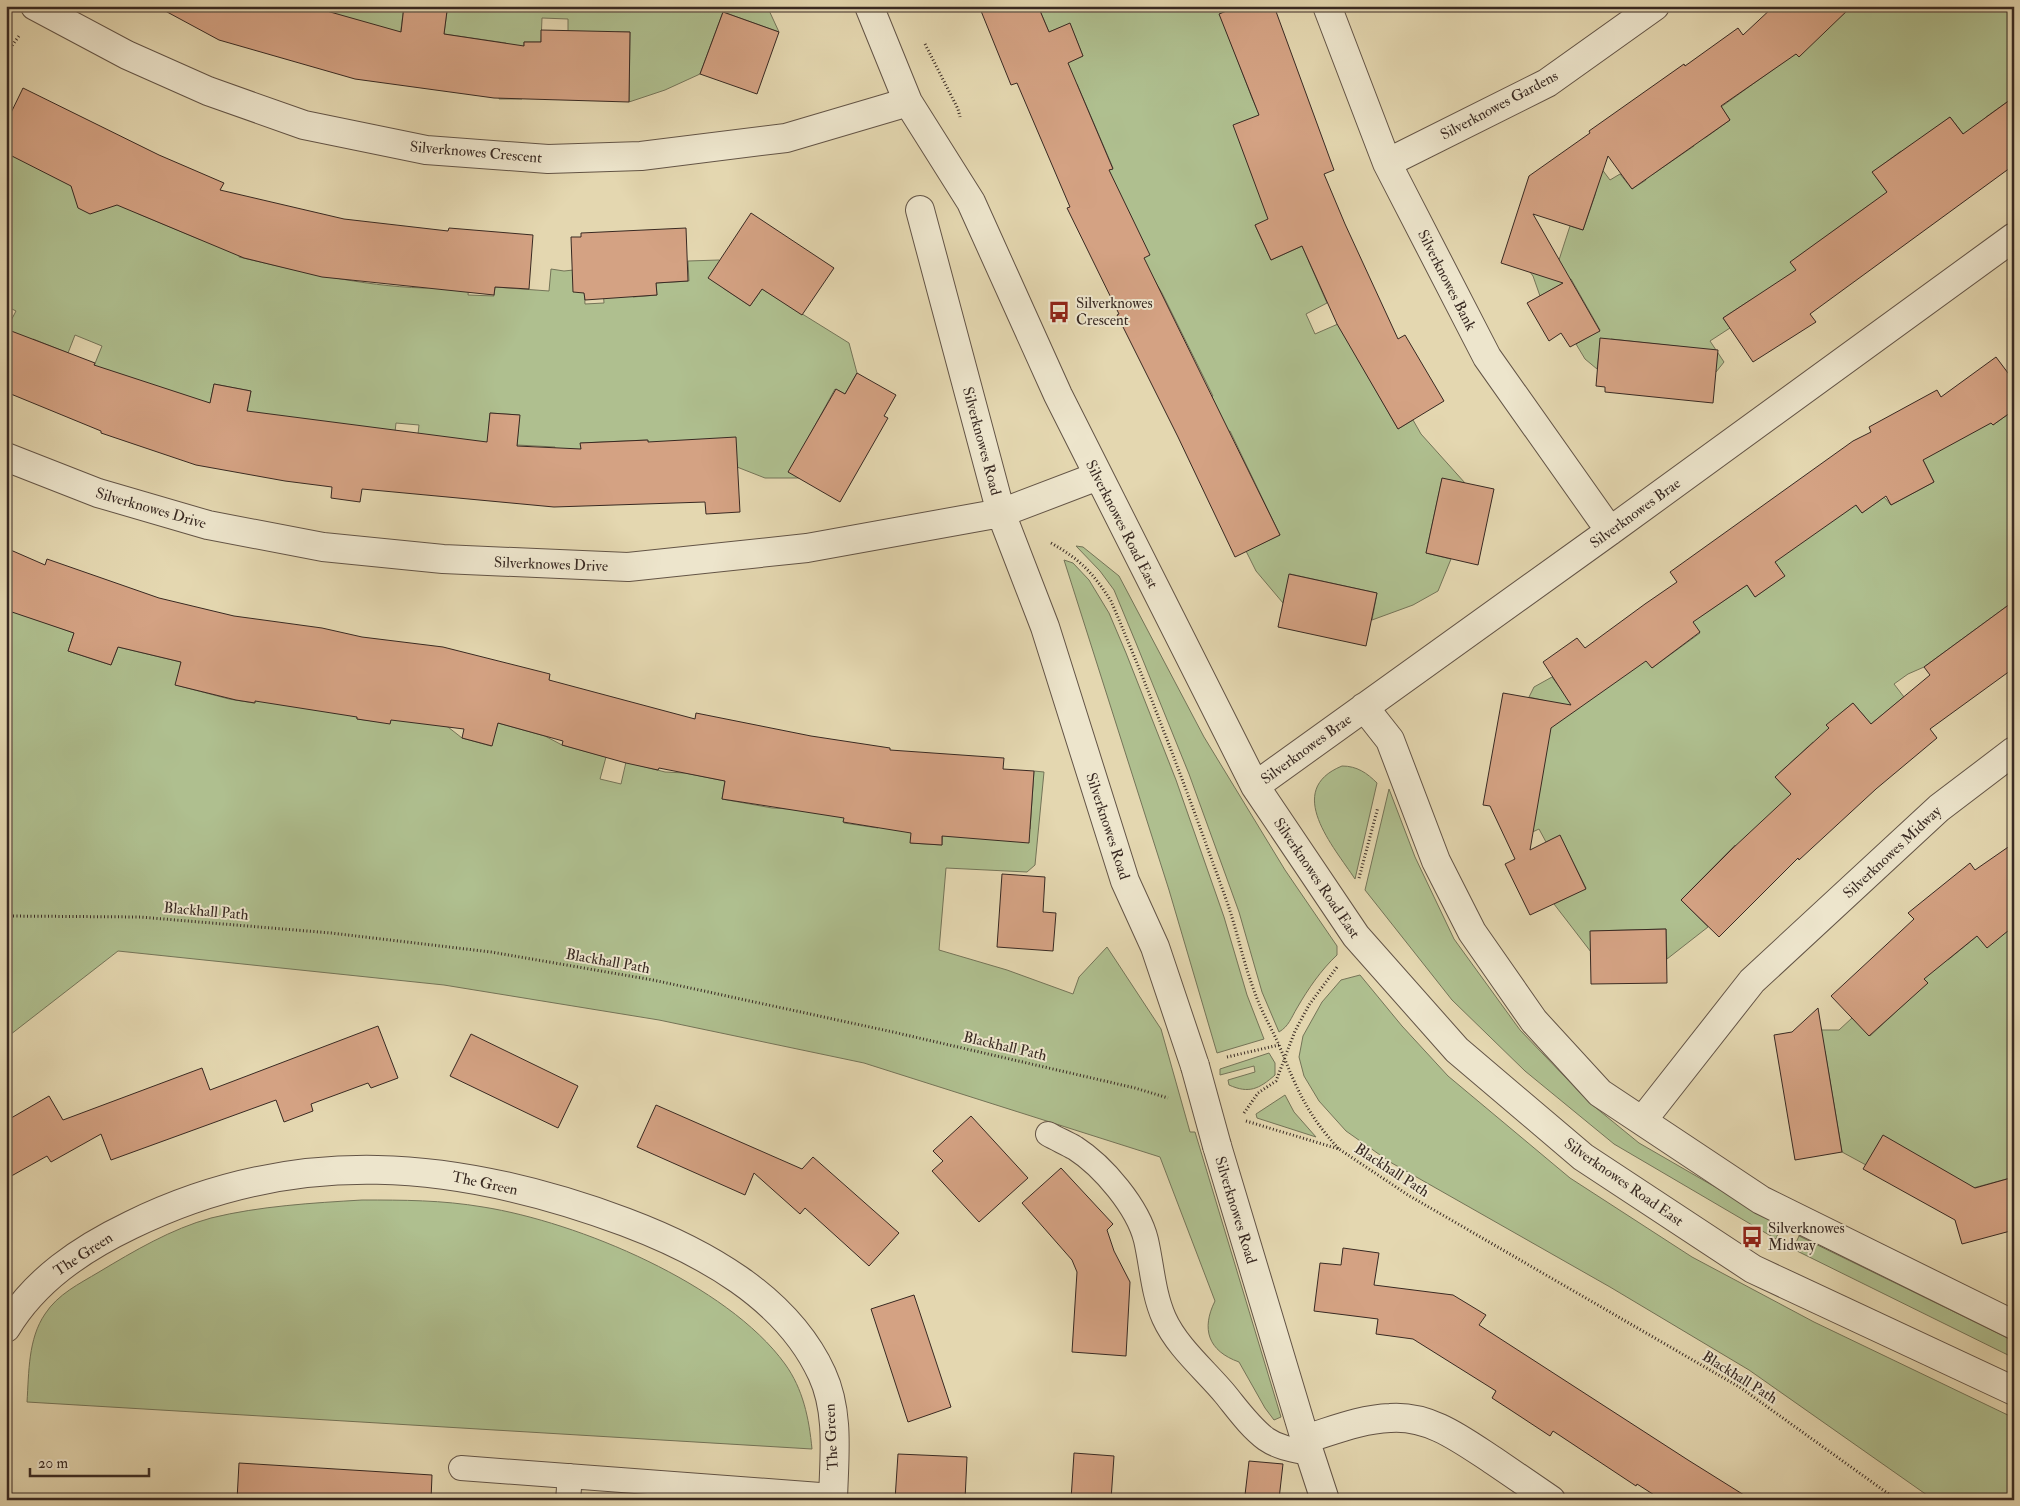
<svg xmlns="http://www.w3.org/2000/svg" width="2020" height="1506" viewBox="0 0 2020 1506" font-family="'IM FELL Double Pica',serif">
<style>
.green{fill:#afbf8f;stroke:#747458}
.building{fill:#d4a283;stroke:#382922}
.lines{fill:none;stroke-linecap:round;stroke-linejoin:round}
.lane-casing{stroke:#635446;stroke-width:26}
.street-casing{stroke:#635446;stroke-width:30}
.path{stroke:#382922;stroke-width:3;stroke-dasharray:1 2.5;stroke-linecap:butt}
.lane{stroke:#ede5cc;stroke-width:24}
.street{stroke:#ede5cc;stroke-width:28}
.street-bridge-casing{stroke:#635446;stroke-width:30;stroke-linecap:butt}
.street-bridge{stroke:#ede5cc;stroke-width:28}
.labels{text-anchor:middle;stroke-width:4;stroke-linejoin:round;paint-order:stroke}
.street-label{font-size:15px;fill:#382922;stroke:#ede5cc}
.poi-label{font-size:15px;fill:#382922;stroke:#ede5cc;text-anchor:start}
</style>
<rect width="100%" height="100%" fill="#e4d7b0"/>
<filter id="stains"><feTurbulence type="fractalNoise" baseFrequency=".004" numOctaves="4"/><feColorMatrix values="0 0 0 0 .2 0 0 0 0 .09 0 0 0 0 .02 0 0 0 .5 -.17"/></filter>
<radialGradient id="worn" r=".72"><stop offset=".6" stop-color="#630" stop-opacity="0"/><stop offset="1" stop-color="#630" stop-opacity=".3"/></radialGradient>
<path class="green" d="M 309,6 L 404,6 L 394,84 Z
M 410,6 L 767,6 L 779,32 L 723,12 L 700,74 L 665,90 L 629,102 L 630,32 L 617,32 L 568,42 L 568,19 L 542,18 L 541,42 L 524,42 L 522,99 L 499,99 L 506,43 L 444,34 L 447,11 Z
M 1038,6 L 1224,6 L 1226,11 L 1220,14 L 1252,98 L 1304,216 L 1255,225 L 1271,260 L 1302,246 L 1327,303 L 1306,314 L 1315,334 L 1338,324 L 1398,429 L 1413,420 L 1421,434 L 1465,483 L 1442,479 L 1426,553 L 1451,559 L 1438,591 L 1413,605 L 1372,620 L 1377,593 L 1290,574 L 1283,603 L 1256,571 L 1246,551 L 1280,535 L 1230,431 L 1199,445 L 1183,412 L 1213,396 L 1162,293 L 1093,177 L 1113,168 L 1077,84 L 1037,75 L 1083,56 L 1070,24 L 1049,32 Z
M 1852,6 L 2014,6 L 2014,97 L 1986,117 L 2006,145 L 1964,135 L 1950,117 L 1920,140 L 1915,169 L 1901,151 L 1873,172 L 1895,203 L 1868,206 L 1791,262 L 1802,278 L 1749,301 L 1723,318 L 1730,328 L 1710,341 L 1724,362 L 1716,372 L 1693,348 L 1611,339 L 1599,354 L 1597,369 L 1585,359 L 1576,344 L 1600,330 L 1571,279 L 1540,296 L 1533,276 L 1530,272 L 1535,256 L 1558,263 L 1570,226 L 1583,230 L 1595,195 L 1601,168 L 1610,180 L 1620,174 L 1632,189 L 1646,180 L 1635,165 L 1653,174 L 1694,146 L 1686,132 L 1705,138 L 1730,120 L 1721,107 L 1822,34 Z
M 6,153 L 110,195 L 139,214 L 199,239 L 242,242 L 239,257 C 299,271 361,286 423,288 C 438,288 454,285 469,284 L 468,295 L 494,296 L 495,287 L 549,291 L 551,269 L 564,271 L 583,269 L 585,304 L 604,303 L 603,289 L 632,287 L 633,297 L 657,295 L 656,283 L 689,281 L 688,261 L 719,260 L 735,271 L 723,288 L 750,306 L 762,289 L 849,343 L 857,373 L 845,394 L 835,389 L 796,460 L 806,466 L 799,478 L 765,478 L 737,467 L 648,456 L 647,440 L 581,443 L 581,458 L 554,457 L 555,447 L 517,445 L 519,415 L 490,413 L 486,466 L 418,434 L 419,425 L 396,423 L 390,477 L 247,413 L 251,391 L 214,384 L 210,404 L 88,381 L 102,346 L 75,335 L 68,353 L 33,339 L 19,376 L 6,330 L 16,311 L 6,306 Z
M 1972,396 L 1993,425 L 2014,410 L 2014,601 L 1924,667 L 1908,674 L 1894,684 L 1904,697 L 1871,724 L 1853,703 L 1827,725 L 1867,773 L 1840,771 L 1813,742 L 1775,777 L 1791,794 L 1764,874 L 1735,845 L 1681,900 L 1708,927 L 1667,959 L 1666,929 L 1591,931 L 1591,952 L 1554,904 L 1586,888 L 1560,836 L 1546,842 L 1539,829 L 1513,841 L 1546,701 L 1529,697 L 1534,687 L 1552,677 L 1576,710 L 1627,633 L 1652,668 L 1700,633 L 1680,605 L 1685,594 L 1701,616 L 1747,585 L 1755,597 L 1784,576 L 1765,548 L 1855,504 L 1862,513 L 1884,497 L 1891,505 L 1934,482 L 1923,460 Z
M 1076,546 L 1083,547 L 1119,576 L 1204,737 L 1285,870 L 1337,946 L 1337,955 C 1321,970 1308,989 1297,1008 C 1291,1018 1289,1026 1279,1032 L 1262,992 L 1239,912 L 1189,774 L 1136,643 L 1114,590 L 1100,571 Z
M 1064,560 L 1073,563 L 1089,580 L 1109,613 L 1126,653 L 1176,780 L 1224,917 L 1247,995 L 1264,1039 L 1217,1053 L 1169,890 Z
M 13,611 L 74,633 L 68,651 L 111,665 L 118,647 L 181,662 L 176,685 L 229,699 L 254,703 L 258,682 L 359,696 L 357,719 L 390,723 L 393,702 L 448,727 L 462,738 L 491,746 L 498,723 L 545,736 L 562,745 L 606,757 L 600,779 L 621,784 L 626,762 L 665,772 L 685,773 L 725,781 L 722,799 L 772,808 L 790,809 L 846,805 L 844,823 L 878,828 L 881,809 L 913,812 L 911,843 L 942,845 L 944,815 L 1030,829 L 1034,771 L 1044,772 L 1035,865 L 1027,872 L 946,868 L 939,950 L 1007,970 L 1073,994 L 1079,977 L 1107,947 L 1161,1029 L 1190,1132 L 1195,1132 L 1281,1417 L 1274,1420 L 1265,1408 L 1239,1362 C 1208,1351 1201,1329 1215,1301 L 1160,1157 L 864,1063 L 659,1020 L 444,985 L 118,951 L 6,1038 L 6,627 Z
M 1342,766 C 1357,766 1367,773 1377,783 L 1355,879 C 1334,847 1283,790 1342,766 Z
M 1389,789 L 1415,857 L 1454,939 L 1520,1030 L 1590,1103 L 1639,1143 L 1781,1225 L 1776,1239 L 1614,1144 L 1525,1071 L 1452,1000 L 1365,890 Z
M 2014,926 L 2014,1177 L 1962,1191 L 1883,1136 L 1866,1165 L 1842,1152 L 1825,1051 L 1803,1030 L 1839,1030 L 1852,1018 L 1870,1036 L 1927,983 L 1903,957 L 1926,934 L 1948,960 L 1977,936 Z
M 1360,975 L 1402,1026 L 1448,1076 L 1570,1178 L 1692,1257 L 1814,1322 L 2014,1418 L 2014,1500 L 1934,1500 L 1749,1370 L 1610,1287 L 1390,1162 L 1346,1131 L 1319,1101 L 1304,1076 L 1299,1057 L 1303,1036 L 1322,1002 L 1341,980 Z
M 1269,1053 L 1275,1063 L 1275,1075 C 1259,1089 1249,1094 1229,1085 L 1228,1080 L 1255,1072 L 1254,1066 L 1220,1075 L 1220,1069 Z
M 1285,1095 L 1294,1112 L 1316,1137 L 1257,1118 L 1256,1114 Z
M 362,1200 C 403,1200 442,1200 483,1207 C 578,1222 727,1284 785,1364 C 803,1389 809,1418 812,1449 L 27,1402 C 29,1372 28,1339 45,1314 C 58,1294 79,1284 99,1272 C 134,1251 171,1229 211,1218 C 260,1206 312,1203 362,1200 Z
M 1799,1236 L 2014,1341 L 2014,1358 L 1793,1249 Z"/>
<path class="building" d="M 156,6 L 309,6 L 401,32 L 404,6 L 410,6 L 447,11 L 444,34 L 524,46 L 524,42 L 541,42 L 541,30 L 630,32 L 629,102 L 494,98 L 355,79 L 219,40 Z
M 979,6 L 1038,6 L 1049,32 L 1070,23 L 1083,56 L 1068,63 L 1113,169 L 1109,170 L 1150,255 L 1144,258 L 1280,535 L 1235,557 L 1178,437 L 1117,315 L 1119,314 L 1067,208 L 1070,207 L 1017,83 L 1011,85 Z
M 1239,6 L 1274,6 L 1334,170 L 1324,174 L 1345,224 L 1398,339 L 1405,335 L 1444,401 L 1398,429 L 1337,324 L 1302,246 L 1271,260 L 1255,225 L 1268,219 L 1233,125 L 1259,115 L 1219,14 Z
M 1774,6 L 1852,6 L 1799,57 L 1796,54 L 1721,106 L 1730,120 L 1632,189 L 1608,156 L 1583,230 L 1533,214 L 1600,331 L 1570,347 L 1561,333 L 1549,341 L 1527,303 L 1563,283 L 1501,263 L 1529,176 L 1590,133 L 1589,131 L 1684,64 L 1685,66 L 1738,28 L 1743,35 Z
M 723,12 L 779,32 L 757,94 L 700,74 Z
M 23,88 L 159,155 L 224,183 L 220,190 L 344,219 L 448,231 L 449,228 L 533,235 L 529,289 L 495,287 L 494,295 L 322,277 L 244,258 L 117,205 L 90,214 L 78,208 L 71,186 L 6,153 L 6,123 Z
M 2014,97 L 2014,165 L 1810,314 L 1816,322 L 1753,362 L 1723,318 L 1796,270 L 1790,262 L 1887,192 L 1872,172 L 1950,117 L 1963,134 Z
M 751,213 L 834,268 L 802,315 L 762,289 L 750,306 L 708,278 Z
M 686,228 L 688,281 L 656,283 L 657,295 L 585,300 L 584,293 L 573,292 L 571,237 L 581,237 L 581,233 Z
M 6,329 L 95,363 L 94,365 L 210,403 L 214,384 L 251,391 L 247,411 L 487,442 L 490,413 L 520,415 L 517,446 L 581,449 L 580,443 L 648,440 L 648,442 L 736,437 L 740,512 L 706,514 L 705,502 L 554,507 L 362,489 L 360,502 L 331,498 L 332,487 L 285,481 L 196,465 L 101,433 L 101,431 L 6,392 Z
M 1600,338 L 1718,350 L 1713,403 L 1605,392 L 1605,387 L 1596,386 Z
M 1996,357 L 2014,381 L 2014,410 L 1993,425 L 1991,423 L 1923,460 L 1934,482 L 1891,505 L 1886,496 L 1862,513 L 1856,505 L 1775,562 L 1785,576 L 1755,597 L 1747,585 L 1693,622 L 1700,632 L 1652,668 L 1646,661 L 1551,728 L 1530,850 L 1560,835 L 1586,889 L 1530,915 L 1505,864 L 1515,859 L 1490,806 L 1483,805 L 1503,693 L 1571,705 L 1543,662 L 1577,638 L 1585,648 L 1645,604 L 1677,582 L 1670,572 L 1853,441 L 1871,432 L 1869,427 L 1937,390 L 1941,397 Z
M 857,373 L 896,395 L 884,416 L 888,418 L 840,502 L 788,472 L 836,389 L 845,394 Z
M 1442,478 L 1494,489 L 1478,565 L 1426,553 Z
M 6,548 L 45,565 L 47,559 L 159,598 L 234,616 L 322,628 L 362,637 L 443,647 L 550,674 L 549,680 L 695,719 L 696,713 L 811,736 L 890,748 L 890,750 L 1004,758 L 1003,769 L 1034,771 L 1029,843 L 942,836 L 942,845 L 910,843 L 911,833 L 843,822 L 844,818 L 722,799 L 725,781 L 659,768 L 658,770 L 626,763 L 562,745 L 563,741 L 498,723 L 492,746 L 462,738 L 464,729 L 391,720 L 390,724 L 357,719 L 357,717 L 255,701 L 255,703 L 236,700 L 175,685 L 181,662 L 118,647 L 111,665 L 68,651 L 74,633 L 6,610 Z
M 1289,574 L 1377,593 L 1366,646 L 1278,627 Z
M 2014,601 L 2014,668 L 1930,729 L 1937,738 L 1876,789 L 1799,860 L 1798,858 L 1719,937 L 1681,900 L 1732,849 L 1791,794 L 1775,777 L 1829,728 L 1826,725 L 1853,703 L 1871,724 L 1930,675 L 1924,667 Z
M 2014,843 L 2014,926 L 1987,948 L 1977,936 L 1924,979 L 1928,983 L 1869,1036 L 1831,996 L 1914,919 L 1908,913 L 1970,863 L 1975,870 Z
M 1002,874 L 1045,877 L 1043,912 L 1056,913 L 1053,951 L 997,947 Z
M 1666,929 L 1667,983 L 1591,984 L 1590,931 Z
M 1818,1008 L 1842,1152 L 1795,1160 L 1774,1035 L 1792,1032 Z
M 378,1026 L 398,1078 L 371,1088 L 368,1083 L 311,1104 L 313,1111 L 284,1122 L 276,1100 L 111,1160 L 101,1134 L 51,1162 L 47,1156 L 6,1179 L 6,1121 L 49,1096 L 63,1120 L 202,1068 L 210,1090 Z
M 471,1034 L 578,1086 L 558,1128 L 450,1076 Z
M 656,1105 L 802,1169 L 813,1157 L 899,1233 L 869,1266 L 805,1208 L 800,1214 L 754,1173 L 745,1195 L 637,1147 Z
M 971,1116 L 1028,1178 L 979,1222 L 932,1171 L 943,1161 L 933,1151 Z
M 1883,1135 L 1975,1188 L 2014,1177 L 2014,1230 L 1962,1244 L 1955,1220 L 1863,1169 Z
M 1061,1168 L 1113,1224 L 1107,1230 L 1114,1251 L 1130,1282 L 1126,1356 L 1072,1352 L 1077,1272 L 1072,1260 L 1022,1203 Z
M 1343,1248 L 1379,1253 L 1374,1285 L 1453,1295 L 1486,1315 L 1479,1325 L 1688,1460 L 1752,1500 L 1662,1500 L 1637,1484 L 1636,1486 L 1553,1431 L 1550,1436 L 1512,1411 L 1492,1398 L 1496,1391 L 1413,1339 L 1376,1334 L 1378,1319 L 1314,1311 L 1320,1263 L 1341,1265 Z
M 914,1295 L 951,1407 L 908,1422 L 871,1309 Z
M 1074,1453 L 1114,1456 L 1111,1500 L 1071,1500 Z
M 898,1454 L 967,1457 L 965,1500 L 895,1500 Z
M 1249,1461 L 1283,1464 L 1279,1499 L 1245,1495 Z
M 239,1463 L 432,1475 L 431,1500 L 237,1500 Z"/>
<g class="lines">
<g class="lane-casing">
<path id="lane" d="M 1048,1134 C 1057,1139 1066,1143 1075,1148 C 1103,1166 1138,1207 1146,1240 C 1152,1266 1153,1293 1164,1318 C 1177,1347 1205,1370 1225,1394 C 1238,1410 1250,1427 1266,1439 C 1279,1448 1294,1450 1309,1453
M 461,1468 L 833,1496
M 568,1500 L 570,1476"/>
</g>
<g class="street-casing">
<path id="street" d="M 35,6 L 127,55 L 208,91 L 304,125 L 426,150 L 548,159 L 641,156 L 786,138 L 908,102
M 869,6 L 908,102 L 971,202 L 1058,395 L 1255,786 L 1356,936 L 1457,1050 L 1583,1157 L 1753,1269 L 2014,1391
M 1327,6 L 1387,163 L 1487,357 L 1610,531
M 1387,163 L 1547,83 L 1655,6
M 920,210 L 1001,513 L 1045,627 L 1125,881 L 1155,947 L 1195,1066
M 6,457 L 98,493 L 208,525 L 323,547 L 443,559 L 628,567 L 807,548 L 1001,513 L 1098,476
M 1364,707 L 1390,740 L 1436,861 L 1472,932 L 1534,1021 L 1600,1093 L 1761,1200 L 2014,1325
M 1255,786 L 1610,531 L 2014,237
M 1642,1121 L 1752,981 L 1939,808 L 2014,751
M 1217,1146 L 1305,1439 L 1325,1500
M 6,1328 C 35,1280 81,1249 131,1225 C 296,1144 458,1160 625,1222 C 702,1251 786,1296 822,1374 C 840,1413 834,1458 833,1500
M 1305,1439 C 1332,1431 1361,1419 1390,1418 C 1430,1415 1462,1440 1494,1461 C 1513,1474 1532,1487 1551,1500"/>
</g>
<path class="path" d="M 925,44 L 958,109 L 960,117
M 6,54 L 19,36
M 1051,543 C 1081,560 1093,573 1111,601 C 1153,699 1190,799 1226,899 C 1237,930 1243,962 1255,993 C 1261,1011 1271,1027 1279,1045 C 1296,1087 1307,1115 1339,1149
M 1359,878 L 1378,807
M 6,916 L 140,917 L 331,933 L 491,952 L 653,980 L 893,1032 L 1135,1088 L 1168,1098
M 1227,1057 L 1279,1045
M 1244,1113 L 1258,1093 L 1276,1081 L 1295,1031 L 1309,1005 L 1337,967
M 1246,1121 L 1339,1149 L 1408,1195 L 1741,1388 L 1897,1500"/>
<use href="#lane" class="lane"/>
<use href="#street" class="street"/>
<g class="street-bridge-casing">
<path id="street-bridge" d="M 1195,1066 L 1217,1146"/>
</g>
<use href="#street-bridge" class="street-bridge"/>
</g>
<defs>
<g id="bus-bare" transform="scale(1.725)"><path d="M-5-6H5V4H4V6H2V4H-2V6H-4V4H-5ZM-3.5-4V0h7V-4ZM-3.5 1.2v1.5H-2V1.2ZM2 1.2v1.5H3.5V1.2Z" fill="#8f2418" stroke="#ede5cc" stroke-width="2.5" paint-order="stroke"/></g>
</defs>
<g fill-rule="evenodd">
<use href="#bus-bare" x="1059" y="312"/>
<use href="#bus-bare" x="1752" y="1237"/>
</g>
<g class="labels">
<g class="street-label">
<text transform="translate(1499 105) rotate(-28)" y="5">Silverknowes Gardens</text>
<text transform="translate(476 152) rotate(5)" y="5">Silverknowes Crescent</text>
<text transform="translate(1447 280) rotate(63)" y="5">Silverknowes Bank</text>
<text transform="translate(982 441) rotate(75)" y="5">Silverknowes Road</text>
<text transform="translate(151 508) rotate(16)" y="5">Silverknowes Drive</text>
<text transform="translate(1635 513) rotate(-36)" y="5">Silverknowes Brae</text>
<text transform="translate(1122 524) rotate(63)" y="5">Silverknowes Road East</text>
<text transform="translate(551 564) rotate(2)" y="5">Silverknowes Drive</text>
<text transform="translate(1306 749) rotate(-36)" y="5">Silverknowes Brae</text>
<text transform="translate(1108 826) rotate(72)" y="5">Silverknowes Road</text>
<text transform="translate(1892 852) rotate(-43)" y="5">Silverknowes Midway</text>
<text transform="translate(1317 878) rotate(56)" y="5">Silverknowes Road East</text>
<text transform="translate(206 911) rotate(5)" y="5">Blackhall Path</text>
<text transform="translate(608 961) rotate(10)" y="5">Blackhall Path</text>
<text transform="translate(1005 1046) rotate(13)" y="5">Blackhall Path</text>
<text transform="translate(1392 1170) rotate(33)" y="5">Blackhall Path</text>
<text transform="translate(1624 1182) rotate(35)" y="5">Silverknowes Road East</text>
<text transform="translate(485 1183) rotate(12)" y="5">The Green</text>
<text transform="translate(1236 1210) rotate(73)" y="5">Silverknowes Road</text>
<text transform="translate(83 1254) rotate(-33)" y="5">The Green</text>
<text transform="translate(1740 1377) rotate(32)" y="5">Blackhall Path</text>
<text transform="translate(831 1437) rotate(-93)" y="5">The Green</text>
</g>
<g class="poi-label">
<text x="1076" y="308">Silverknowes<tspan x="1076" dy="17">Crescent</tspan></text>
<text x="1768" y="1233">Silverknowes<tspan x="1768" dy="17">Midway</tspan></text>
</g>
</g>
<rect width="2020" height="1506" fill="none" stroke="#e4d7b0" stroke-width="25"/>
<rect x="8" y="8" width="2005" height="1491" fill="none" stroke="#382922" stroke-width="2.5"/>
<rect x="12" y="12" width="1995" height="1481" fill="none" stroke="#382922"/>
<path d="M30 1468v8h119v-8" fill="none" stroke="#382922" stroke-width="2.5"/>
<text x="38" y="1468" font-size="15" fill="#382922" stroke="#ede5cc" stroke-width="4" paint-order="stroke">20 m</text>
<rect width="100%" height="100%" filter="url(#stains)"/>
<rect width="100%" height="100%" fill="url(#worn)"/>
</svg>
